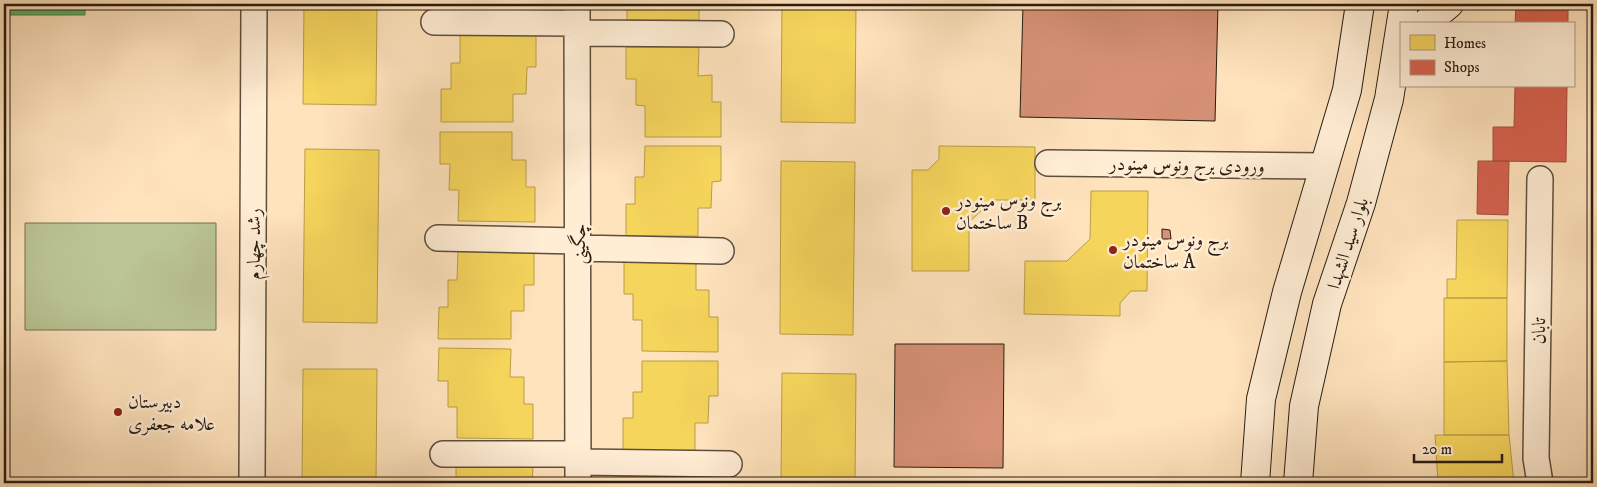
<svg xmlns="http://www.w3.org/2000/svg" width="1597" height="487" viewBox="0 0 1597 487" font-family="'IM FELL DW Pica',Amiri,serif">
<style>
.green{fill:#bbc595;stroke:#727054}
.homes{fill:#f6d55c;stroke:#b89e46}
.shops{fill:#d6604d;stroke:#a24c3c}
.public{fill:#5aae61;stroke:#4b824a}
.building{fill:#d79176;stroke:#281c13}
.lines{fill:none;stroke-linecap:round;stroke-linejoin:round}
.street-casing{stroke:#5e4e3e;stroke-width:28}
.secondary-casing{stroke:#281c13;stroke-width:30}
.street{stroke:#ffedd4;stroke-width:25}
.secondary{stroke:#ffedd4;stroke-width:28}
.poi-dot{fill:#8f2418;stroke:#ffedd4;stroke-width:2}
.labels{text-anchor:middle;stroke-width:5;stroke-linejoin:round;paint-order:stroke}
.street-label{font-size:19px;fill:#281c13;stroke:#ffedd4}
.poi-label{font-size:19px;fill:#281c13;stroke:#ffedd4;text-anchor:start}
</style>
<rect width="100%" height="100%" fill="#ffe3bd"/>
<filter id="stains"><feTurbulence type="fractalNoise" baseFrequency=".004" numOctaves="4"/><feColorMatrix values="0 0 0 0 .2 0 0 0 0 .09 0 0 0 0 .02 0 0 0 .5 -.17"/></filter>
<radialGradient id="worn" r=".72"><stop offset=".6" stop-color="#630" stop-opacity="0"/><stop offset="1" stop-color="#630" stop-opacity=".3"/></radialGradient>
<path class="green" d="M 25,223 L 216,223 L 216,330 L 25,330 Z"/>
<path class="homes" d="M 304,4 L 377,4 L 376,105 L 303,104 Z
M 461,4 L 537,4 L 537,7 L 461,7 Z
M 627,4 L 699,4 L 699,20 L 627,20 Z
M 782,4 L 856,4 L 855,123 L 781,122 Z
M 460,32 L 536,32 L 536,67 L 527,67 L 526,94 L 513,94 L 513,122 L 441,122 L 441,89 L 451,89 L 451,63 L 460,63 Z
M 626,47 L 699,47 L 698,76 L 712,75 L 712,102 L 721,102 L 721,137 L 645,137 L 645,106 L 636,105 L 636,79 L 626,79 Z
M 440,132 L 512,132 L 512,160 L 526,160 L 526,187 L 535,187 L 535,222 L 458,221 L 459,190 L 449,190 L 450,164 L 440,164 Z
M 645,146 L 721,146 L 721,181 L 712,182 L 711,208 L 698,208 L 698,236 L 626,236 L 626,204 L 635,204 L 635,177 L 644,177 Z
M 939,146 L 1035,147 L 1035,200 L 993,200 L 969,222 L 969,271 L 912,271 L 912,170 L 928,170 L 939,159 Z
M 305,149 L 379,150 L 377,323 L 303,322 Z
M 781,161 L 855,162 L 853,335 L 780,334 Z
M 1091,191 L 1148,191 L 1147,291 L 1131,291 L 1120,303 L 1120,316 L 1024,314 L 1025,261 L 1067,261 L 1090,239 Z
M 1457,220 L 1508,220 L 1507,298 L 1447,298 L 1447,279 L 1456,279 Z
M 458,250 L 534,250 L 534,285 L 524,285 L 524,311 L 511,311 L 511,339 L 438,339 L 439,307 L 448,307 L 448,280 L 457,280 Z
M 624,261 L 696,262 L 696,290 L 709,290 L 709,317 L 718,317 L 718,352 L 642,351 L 642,320 L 633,320 L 633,294 L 624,294 Z
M 1444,298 L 1507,298 L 1507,361 L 1444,362 Z
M 439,348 L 511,349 L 510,377 L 524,377 L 524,404 L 533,404 L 533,439 L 457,438 L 457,407 L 448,407 L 448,381 L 438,381 Z
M 642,361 L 718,361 L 718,396 L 709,396 L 708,423 L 695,423 L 695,451 L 623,451 L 623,418 L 633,418 L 633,392 L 642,392 Z
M 1507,361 L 1509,435 L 1444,435 L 1444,362 Z
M 303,369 L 377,369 L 376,483 L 302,483 Z
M 782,373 L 856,374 L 855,483 L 781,483 Z
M 1435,435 L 1509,435 L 1514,483 L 1438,483 Z
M 456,467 L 533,467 L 532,483 L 456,483 Z
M 622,472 L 694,473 L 694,483 L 622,483 Z"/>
<path class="shops" d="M 1516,4 L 1568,4 L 1568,24 L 1515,24 Z
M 1515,86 L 1567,86 L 1566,162 L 1493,161 L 1493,127 L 1514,127 Z
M 1478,161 L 1509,161 L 1508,215 L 1477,214 Z"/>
<path class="public" d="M 4,4 L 85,4 L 85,15 L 4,15 Z"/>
<path class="building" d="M 1023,4 L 1218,4 L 1215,121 L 1020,117 Z
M 1162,229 L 1170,230 L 1171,239 L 1162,239 Z
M 895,344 L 1004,344 L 1003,468 L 894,467 Z"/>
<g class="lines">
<g class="street-casing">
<path id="street" d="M 577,4 L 578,483
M 434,22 L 577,23
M 577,33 L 721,34
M 1048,163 L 1325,166
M 438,238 L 578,241
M 577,248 L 721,251
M 443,454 L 578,454
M 578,462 L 729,464
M 252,483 L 254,4
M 1540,483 L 1536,458 L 1540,179"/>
</g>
<g class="secondary-casing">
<path id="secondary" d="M 1425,24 L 1449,4
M 1255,483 L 1261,399 L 1287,292 L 1347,90 L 1360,4
M 1298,483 L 1304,406 L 1327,304 L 1361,203 L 1389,99 L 1404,4"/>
</g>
<use href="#street" class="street"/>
<use href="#secondary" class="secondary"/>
</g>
<g class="poi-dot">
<circle cx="946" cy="211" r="5"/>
<circle cx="1113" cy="250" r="5"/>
<circle cx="118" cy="412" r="5"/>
</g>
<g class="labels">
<g class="street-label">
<text transform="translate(1187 164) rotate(1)" y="7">ورودی برج ونوس مینودر</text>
<text transform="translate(1347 243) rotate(-72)" y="7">بلوار سید الشهدا</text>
<text transform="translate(253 244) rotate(-90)" y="7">رشد چهارم</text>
<text transform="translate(578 244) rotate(-90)" y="7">چگینی</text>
<text transform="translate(1538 331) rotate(-89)" y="7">تابان</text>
</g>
<g class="poi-label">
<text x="956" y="207">برج ونوس مینودر<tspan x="956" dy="22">ساختمان B</tspan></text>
<text x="1123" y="246">برج ونوس مینودر<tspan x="1123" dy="22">ساختمان A</tspan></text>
<text x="128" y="408">دبیرستان<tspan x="128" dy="22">علامه جعفری</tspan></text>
</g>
</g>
<rect width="1597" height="487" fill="none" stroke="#ffe3bd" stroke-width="20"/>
<rect x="5" y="5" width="1587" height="477" fill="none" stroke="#281c13" stroke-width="2.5"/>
<rect x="10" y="10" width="1577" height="467" fill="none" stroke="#281c13"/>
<rect x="1400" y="22" width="175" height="65" fill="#ffedd4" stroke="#a99987"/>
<rect x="1410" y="35" width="25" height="15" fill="#f6d55c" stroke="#a99987"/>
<text x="1444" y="48" font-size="15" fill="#281c13">Homes</text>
<rect x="1410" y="60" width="25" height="15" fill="#d6604d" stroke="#a99987"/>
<text x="1444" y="72" font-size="15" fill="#281c13">Shops</text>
<path d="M1414 454v8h88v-8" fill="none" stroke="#281c13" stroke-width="2.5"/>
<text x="1422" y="454" font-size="15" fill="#281c13" stroke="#ffedd4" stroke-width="4" paint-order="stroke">20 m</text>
<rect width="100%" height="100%" filter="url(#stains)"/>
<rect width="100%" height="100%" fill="url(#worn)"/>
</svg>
